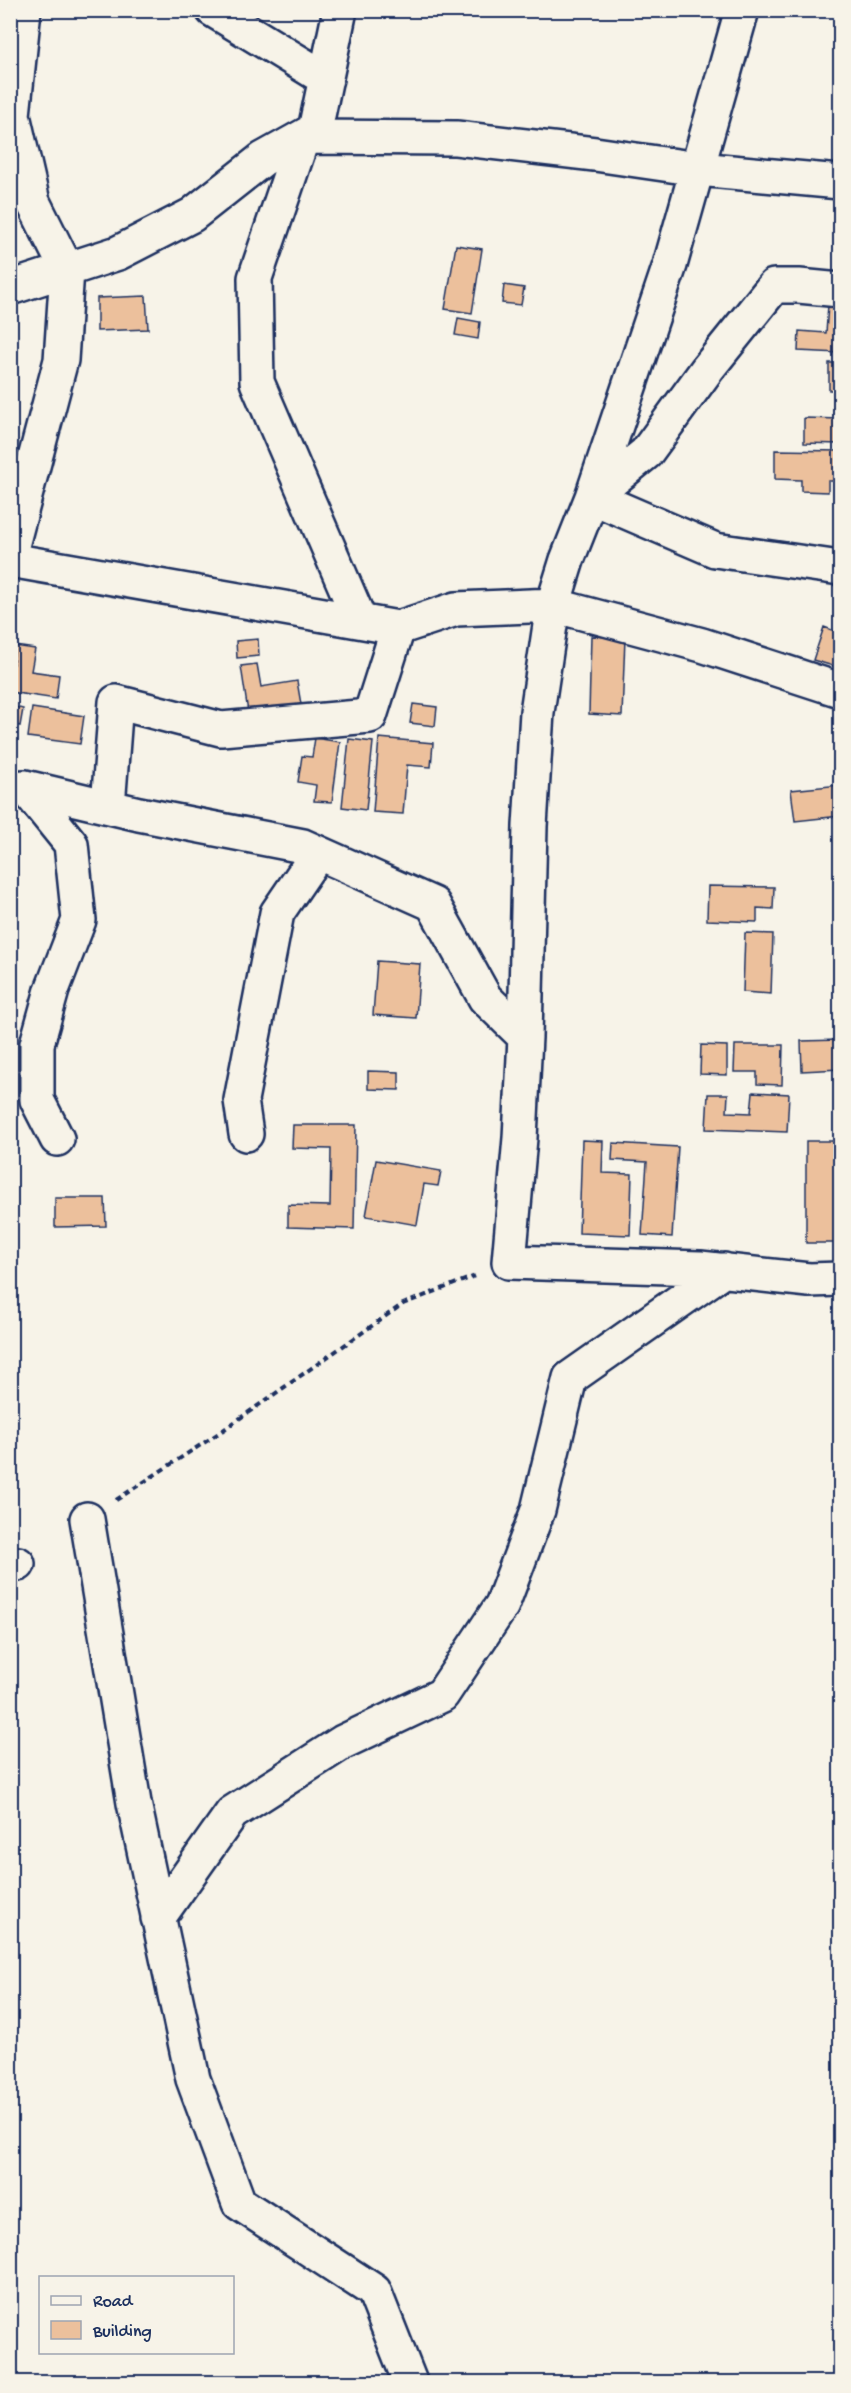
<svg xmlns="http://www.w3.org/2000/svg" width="851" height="2393" viewBox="0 0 851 2393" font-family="'Gochi Hand',sans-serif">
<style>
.building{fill:#ecc09c;stroke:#1b2f5e;stroke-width:1.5}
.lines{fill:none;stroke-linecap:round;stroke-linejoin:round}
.minor-casing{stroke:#1b2f5e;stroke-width:38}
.path{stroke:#1b2f5e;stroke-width:4;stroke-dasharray:6 4.5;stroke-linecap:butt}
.minor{stroke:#f7f3e8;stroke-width:33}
</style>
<rect width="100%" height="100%" fill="#f7f3e8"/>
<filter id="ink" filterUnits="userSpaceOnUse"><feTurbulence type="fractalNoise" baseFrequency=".0167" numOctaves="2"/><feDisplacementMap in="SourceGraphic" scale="12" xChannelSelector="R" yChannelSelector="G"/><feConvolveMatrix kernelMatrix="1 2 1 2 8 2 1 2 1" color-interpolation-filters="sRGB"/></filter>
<g filter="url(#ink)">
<path class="building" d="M 456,245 L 482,249 L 472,313 L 445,309 Z
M 504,285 L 524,288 L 521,305 L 502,303 Z
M 146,296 L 148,329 L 97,331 L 97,298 Z
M 828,305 L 840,306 L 840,353 L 798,351 L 799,331 L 826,333 Z
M 458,318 L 480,322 L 478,339 L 455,335 Z
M 829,363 L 840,363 L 840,390 L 829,390 Z
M 804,418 L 840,419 L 840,444 L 804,443 Z
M 775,450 L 840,451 L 840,481 L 828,481 L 828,492 L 801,491 L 801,480 L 775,479 Z
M 824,627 L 840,633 L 840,668 L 813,660 Z
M 591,636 L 625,638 L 622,716 L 589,714 Z
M 258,639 L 259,656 L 237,658 L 236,641 Z
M 15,646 L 35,649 L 31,671 L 59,675 L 56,699 L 10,692 Z
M 257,664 L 261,687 L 297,681 L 301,704 L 248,712 L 241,666 Z
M 413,704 L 437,707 L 435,726 L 410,723 Z
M 11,706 L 23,709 L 20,726 L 10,724 Z
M 32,708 L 84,716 L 80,744 L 28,737 Z
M 315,738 L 340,742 L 332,802 L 314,801 L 316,785 L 298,782 L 302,756 L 312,757 Z
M 379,738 L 433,743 L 431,767 L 407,765 L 403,814 L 373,812 Z
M 349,739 L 373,742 L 366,810 L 342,807 Z
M 840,785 L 840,816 L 795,821 L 791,790 Z
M 708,886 L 774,887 L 773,909 L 757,908 L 757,922 L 707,920 Z
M 745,933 L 773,934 L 771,994 L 743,992 Z
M 377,961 L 420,964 L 416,1018 L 373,1015 Z
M 840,1040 L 840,1069 L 802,1071 L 801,1041 Z
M 701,1045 L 727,1046 L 727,1075 L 700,1074 Z
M 735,1045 L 783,1045 L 782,1085 L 757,1084 L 757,1072 L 734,1072 Z
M 368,1071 L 399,1072 L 399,1090 L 368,1089 Z
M 753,1092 L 789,1094 L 787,1132 L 706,1129 L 708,1094 L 728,1094 L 727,1112 L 751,1113 Z
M 293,1125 L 356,1125 L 354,1229 L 288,1227 L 288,1205 L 330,1206 L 331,1149 L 292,1148 Z
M 582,1140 L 603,1141 L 602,1173 L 632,1174 L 630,1235 L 579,1233 Z
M 806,1141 L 840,1141 L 840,1243 L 806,1243 Z
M 613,1143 L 678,1147 L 672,1237 L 642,1235 L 647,1162 L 612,1160 Z
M 376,1160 L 441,1171 L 438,1186 L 424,1184 L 417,1225 L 366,1216 Z
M 55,1198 L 105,1198 L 106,1226 L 55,1227 Z"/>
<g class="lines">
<g class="minor-casing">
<path id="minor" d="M 213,10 L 326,79
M 742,10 L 670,265 L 592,497 L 715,550 L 840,568
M 10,288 L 118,253 L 192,215 L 263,159 L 315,130 L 340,10
M 10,553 L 61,360 L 67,270 L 33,202 L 13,115 L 24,10
M 10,560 L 398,628 L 456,609 L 553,605 L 702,645 L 840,690
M 360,621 L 257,382 L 255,278 L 303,137 L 456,138 L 595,154 L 698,169 L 840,182
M 25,787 L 71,844 L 79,920 L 52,990 L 37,1044 L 37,1100 L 57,1139
M 10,788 L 25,787 L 139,814 L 303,846 L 433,904 L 485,998 L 525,1037 L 520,1138 L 509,1262 L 700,1268 L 809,1280 L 840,1279
M 108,806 L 116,702 L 221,729 L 370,716 L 398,628
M 525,1037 L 530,826 L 537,712 L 553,605 L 567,560 L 592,497 L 646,453 L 708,368 L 774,286 L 799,286 L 840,290
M 246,1134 L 241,1100 L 277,913 L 318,853
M 87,1519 L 134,1803 L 193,2079 L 239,2203 L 374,2291 L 410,2382
M 10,1565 L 18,1564
M 158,1918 L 232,1813 L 343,1742 L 442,1695 L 502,1605 L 538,1510 L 570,1378 L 724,1270"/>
</g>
<path class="path" d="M 116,1500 L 219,1433 L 403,1304 L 475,1276"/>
<use href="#minor" class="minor"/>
</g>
</g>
<rect width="851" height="2393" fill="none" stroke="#f7f3e8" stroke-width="36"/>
<rect x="18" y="18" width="815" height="2357" fill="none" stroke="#1b2f5e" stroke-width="2" filter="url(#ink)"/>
<rect x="39" y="2276" width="195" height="78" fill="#f7f3e8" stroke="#9fa5b1" stroke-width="1.5"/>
<rect x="51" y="2296" width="30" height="9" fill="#f7f3e8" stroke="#9fa5b1" stroke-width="1.5"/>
<text x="93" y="2306" font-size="18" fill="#1b2f5e">Road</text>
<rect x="51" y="2321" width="30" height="18" fill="#ecc09c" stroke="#9fa5b1" stroke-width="1.5"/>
<text x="93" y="2336" font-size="18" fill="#1b2f5e">Building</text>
</svg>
